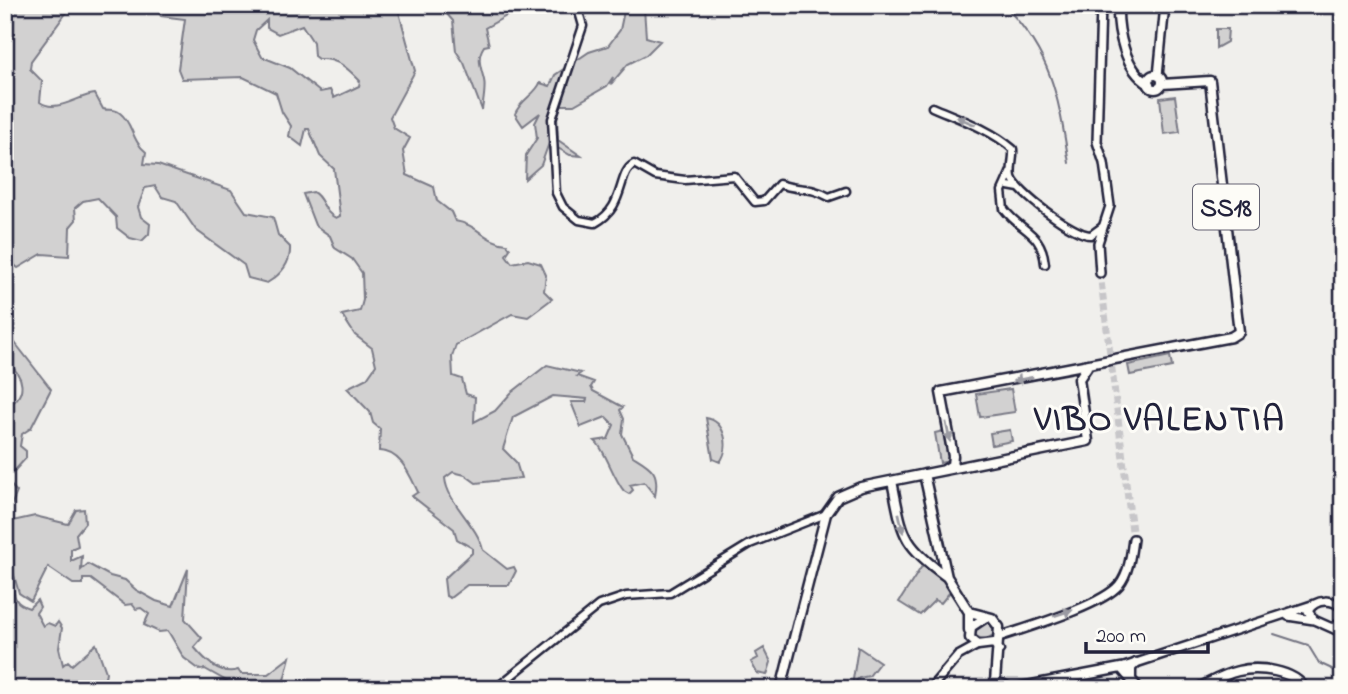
<svg xmlns="http://www.w3.org/2000/svg" width="1348" height="694" viewBox="0 0 1348 694" font-family="'Indie Flower',sans-serif">
<style>
.green{fill:#d2d1d1;stroke:#7a7a86;stroke-width:2;fill-rule:evenodd}
.lines{fill:none;stroke-linecap:round;stroke-linejoin:round}
.stream{stroke:#737381;stroke-width:2}
.secondary-tunnel{stroke:#c7c6c9;stroke-width:7;stroke-dasharray:7 3.5;stroke-linecap:butt}
.tertiary-casing{stroke:#22223b;stroke-width:11}
.secondary-casing{stroke:#22223b;stroke-width:12}
.primary-casing{stroke:#22223b;stroke-width:13}
.tertiary{stroke:#fdfcf7;stroke-width:6}
.secondary{stroke:#fdfcf7;stroke-width:7}
.primary{stroke:#fdfcf7;stroke-width:8}
.oneway{fill:#9a9aa2}
.labels{text-anchor:middle;stroke-width:6;stroke-linejoin:round;paint-order:stroke}
.shield{fill:#fdfcf7;stroke:#646373;stroke-width:2}
.shield-label{font-size:26px;font-weight:bold;fill:#22223b}
.district-label{font-size:35px;font-weight:bold;letter-spacing:2px;fill:#22223b;stroke:#fdfcf7}
</style>
<rect width="100%" height="100%" fill="#f0efec"/>
<filter id="ink" filterUnits="userSpaceOnUse"><feTurbulence type="fractalNoise" baseFrequency=".0143" numOctaves="2"/><feDisplacementMap in="SourceGraphic" scale="14" xChannelSelector="R" yChannelSelector="G"/><feConvolveMatrix kernelMatrix="1 2 1 2 8 2 1 2 1" color-interpolation-filters="sRGB"/></filter>
<g filter="url(#ink)">
<path class="green" d="M 5,5 L 72,5 L 31,61 L 30,69 L 42,81 L 40,102 C 56,114 79,95 95,94 L 103,109 C 109,111 114,108 120,113 C 133,123 131,140 146,152 L 144,164 L 158,165 L 231,190 L 246,212 L 273,217 L 278,235 L 290,247 C 291,263 280,275 267,283 L 248,278 L 244,265 L 196,230 L 176,201 L 162,197 L 155,186 L 145,188 L 138,207 L 141,217 L 150,224 L 149,234 L 142,241 L 130,238 L 117,228 L 116,217 L 98,198 L 83,201 L 75,208 L 76,220 L 70,227 L 69,256 L 42,254 L 18,268 L 5,257 Z
M 155,5 L 397,5 L 415,71 L 390,117 L 394,128 L 410,138 L 403,151 L 407,175 L 434,187 L 437,201 L 451,212 L 455,221 C 477,224 485,242 507,244 L 510,249 L 506,255 L 512,263 L 528,260 L 541,264 L 546,275 L 544,291 L 552,299 L 528,317 L 512,314 L 456,345 L 452,357 L 453,376 L 462,379 L 466,394 L 475,397 L 474,422 L 495,411 L 511,393 L 547,365 L 581,373 L 577,376 L 594,382 L 591,387 L 593,391 L 623,407 L 620,410 L 624,419 L 622,434 L 633,456 C 651,467 660,471 655,496 L 644,482 L 630,485 L 633,490 L 629,494 L 624,491 C 613,478 605,449 595,441 L 608,439 L 614,425 L 606,417 L 581,427 L 571,402 L 586,402 L 587,399 L 553,396 L 513,417 L 503,449 L 516,462 L 521,478 L 476,483 L 465,475 L 453,472 L 445,478 C 447,503 477,524 483,550 L 507,569 L 514,567 L 516,571 L 509,585 L 467,585 L 450,598 L 446,596 L 444,579 L 472,553 L 472,548 L 457,539 L 454,529 L 412,496 L 418,492 C 410,476 401,451 379,451 L 380,429 L 373,423 L 370,412 L 347,388 L 367,378 L 376,365 L 372,348 L 355,335 L 342,315 L 360,311 L 363,300 L 362,273 L 352,259 L 335,248 L 330,236 L 315,225 L 303,194 L 313,192 C 324,198 323,213 336,218 L 340,216 L 334,169 L 320,156 L 309,129 L 306,129 L 302,146 L 289,136 L 291,126 L 282,112 L 276,93 L 243,77 L 182,79 L 178,69 L 185,19 L 161,16 ZM 267,20 L 267,28 L 278,34 L 302,25 L 313,42 L 314,56 L 318,59 C 338,58 347,68 360,81 L 359,86 L 334,98 L 330,90 L 320,92 L 290,68 L 262,57 L 253,40 L 256,30 Z
M 439,5 L 515,5 L 508,15 L 485,28 L 489,45 L 484,46 C 476,58 481,67 484,80 C 486,88 483,102 482,110 L 464,63 L 456,51 L 453,21 Z
M 639,7 L 644,8 L 646,37 L 660,41 L 646,55 L 628,64 L 611,84 L 613,77 L 607,86 L 574,105 L 561,105 L 557,115 L 558,140 L 581,156 L 570,155 L 549,143 L 541,165 L 525,179 L 526,155 L 537,138 L 535,123 L 540,113 L 523,126 L 515,114 C 520,100 536,94 540,83 L 550,86 L 555,75 L 589,52 L 608,46 L 620,30 L 624,11 Z
M 1216,29 L 1228,29 L 1227,42 L 1216,48 Z
M 1175,96 L 1180,132 L 1164,134 L 1160,98 Z
M 5,330 L 51,389 L 31,428 L 22,434 L 20,446 L 26,451 L 26,458 L 6,480 L 17,492 L 5,520 L 5,408 C 29,395 25,376 5,360 Z
M 1170,356 L 1172,367 L 1130,375 L 1128,365 Z
M 1011,389 L 1015,412 L 980,417 L 976,394 Z
M 706,418 C 725,421 731,447 720,462 L 713,459 Z
M 1010,430 L 1012,441 L 992,445 L 990,433 Z
M 943,431 L 949,461 L 940,463 L 935,433 Z
M 84,509 L 85,523 L 76,534 L 78,546 L 71,549 L 71,561 L 82,556 L 81,570 L 88,564 L 110,576 L 125,580 L 136,590 L 156,601 L 173,606 L 188,569 L 185,619 L 202,638 L 194,647 C 205,660 220,676 238,670 L 241,674 L 268,674 L 290,657 L 283,684 L 293,684 L 297,689 L 239,688 L 205,669 L 200,670 L 184,658 L 168,631 L 159,632 L 144,625 L 149,614 L 141,608 L 136,609 L 132,604 L 125,605 L 91,579 L 83,579 L 83,584 L 73,584 L 48,567 L 31,601 L 19,593 L 13,572 L 5,584 L 5,527 L 9,526 L 8,522 L 35,516 L 68,524 L 76,510 Z
M 922,566 L 945,580 L 950,592 L 941,603 L 935,600 L 920,615 L 899,602 Z
M 12,584 C 15,598 14,603 29,608 L 37,600 L 40,607 L 36,613 L 43,626 L 48,623 L 55,626 L 58,622 L 62,628 L 59,648 L 63,665 L 68,661 L 72,665 L 96,644 L 106,672 L 103,689 L 5,689 L 5,585 Z
M 989,619 L 996,629 L 995,634 L 986,639 L 975,637 L 973,630 Z
M 858,647 L 880,662 L 869,676 L 859,678 L 852,686 Z
M 764,648 L 771,662 L 767,675 L 757,673 L 751,662 L 758,658 L 756,653 Z"/>
<g class="lines">
<path class="stream" d="M 1004,5 C 1053,56 1058,96 1069,163
M 1274,634 L 1308,645 L 1319,663 L 1334,670"/>
<path class="secondary-tunnel" d="M 1100,273 L 1133,539"/>
<g class="tertiary-casing">
<path id="tertiary" d="M 577,5 L 583,26 L 552,119 L 556,193 L 563,207 L 579,220 L 595,223 C 626,207 617,173 634,164 L 655,176 L 685,180 L 734,176 L 755,202 L 764,201 L 779,184 C 799,191 810,186 829,197 L 846,191
M 932,107 C 960,119 990,129 1013,149 C 1014,158 1010,169 1012,177 C 1016,192 1075,236 1091,235 L 1102,227
M 1011,171 L 1002,191 L 1004,209 C 1021,232 1042,231 1045,264
M 1008,186 L 1019,188
M 495,689 L 599,605 L 626,596 L 670,593 L 750,544 L 826,514
M 992,689 L 993,688"/>
</g>
<g class="secondary-casing">
<path id="secondary" d="M 1158,76 L 1165,5
M 1100,273 L 1098,243 L 1110,206 L 1104,163 L 1097,142 L 1101,5
M 1343,610 C 1334,598 1316,598 1308,611 L 1314,620 L 1332,628 L 1343,621
M 1288,616 L 1314,620
M 1332,628 L 1343,633
M 999,637 C 1028,627 1101,606 1119,585 C 1129,573 1131,554 1133,539
M 1121,668 L 1312,605
M 930,689 L 958,656 L 978,645"/>
</g>
<g class="primary-casing">
<path id="primary" d="M 1118,5 C 1117,31 1125,70 1149,84
M1148 82a7 7 0 1 1 14 0a7 7 0 1 1-14 0Z
M 944,470 L 952,465 L 953,456 L 941,392 L 1231,337 L 1239,332 L 1210,81 L 1162,84
M 924,474 L 947,577 L 969,612 L 969,630
M 892,481 C 903,534 900,543 947,577
M 969,612 L 992,618 L 999,627 L 995,682
M 986,617 L 971,627 L 970,638 L 978,645 L 994,643 L 999,650
M 794,638 L 826,514 L 838,497 L 861,487 L 1088,441 L 1079,379 L 1087,367
M 1121,668 L 1139,689
M 1131,679 L 1131,668 L 1136,663
M 1002,684 L 1011,689 L 1121,668
M 781,689 L 793,641
M 1196,689 C 1209,683 1224,674 1238,671 C 1258,666 1294,670 1305,689"/>
</g>
<use href="#tertiary" class="tertiary"/>
<use href="#secondary" class="secondary"/>
<use href="#primary" class="primary"/>
</g>
<defs><path id="oneway-solid" d="M-6-.8H1V-3.2L6.5 0L1 3.2V.8H-6Z" transform="scale(1.75)"/></defs>
<g class="oneway">
<use href="#oneway-solid" transform="translate(966 121) rotate(-157)"/>
<use href="#oneway-solid" transform="translate(1023 379) rotate(170)"/>
<use href="#oneway-solid" transform="translate(948 432) rotate(78)"/>
<use href="#oneway-solid" transform="translate(901 523) rotate(78)"/>
<use href="#oneway-solid" transform="translate(1063 613) rotate(-17)"/>
</g>
</g>
<g class="labels">
<rect class="shield" x="1193" y="184.5" width="66" height="45" rx="5"/>
<g class="shield-label">
<text x="1226" y="216">SS18</text>
</g>
<g class="district-label">
<text x="1160" y="430">VIBO VALENTIA</text>
</g>
</g>
<rect width="1348" height="694" fill="none" stroke="#fdfcf7" stroke-width="28"/>
<rect x="14" y="14" width="1320" height="666" fill="none" stroke="#22223b" stroke-width="2.5" filter="url(#ink)"/>
<path d="M1086 642v10h122v-10" fill="none" stroke="#22223b" stroke-width="3.5"/>
<text x="1096" y="642" font-size="21" fill="#22223b" stroke="#fdfcf7" stroke-width="5" paint-order="stroke">200 m</text>
</svg>
